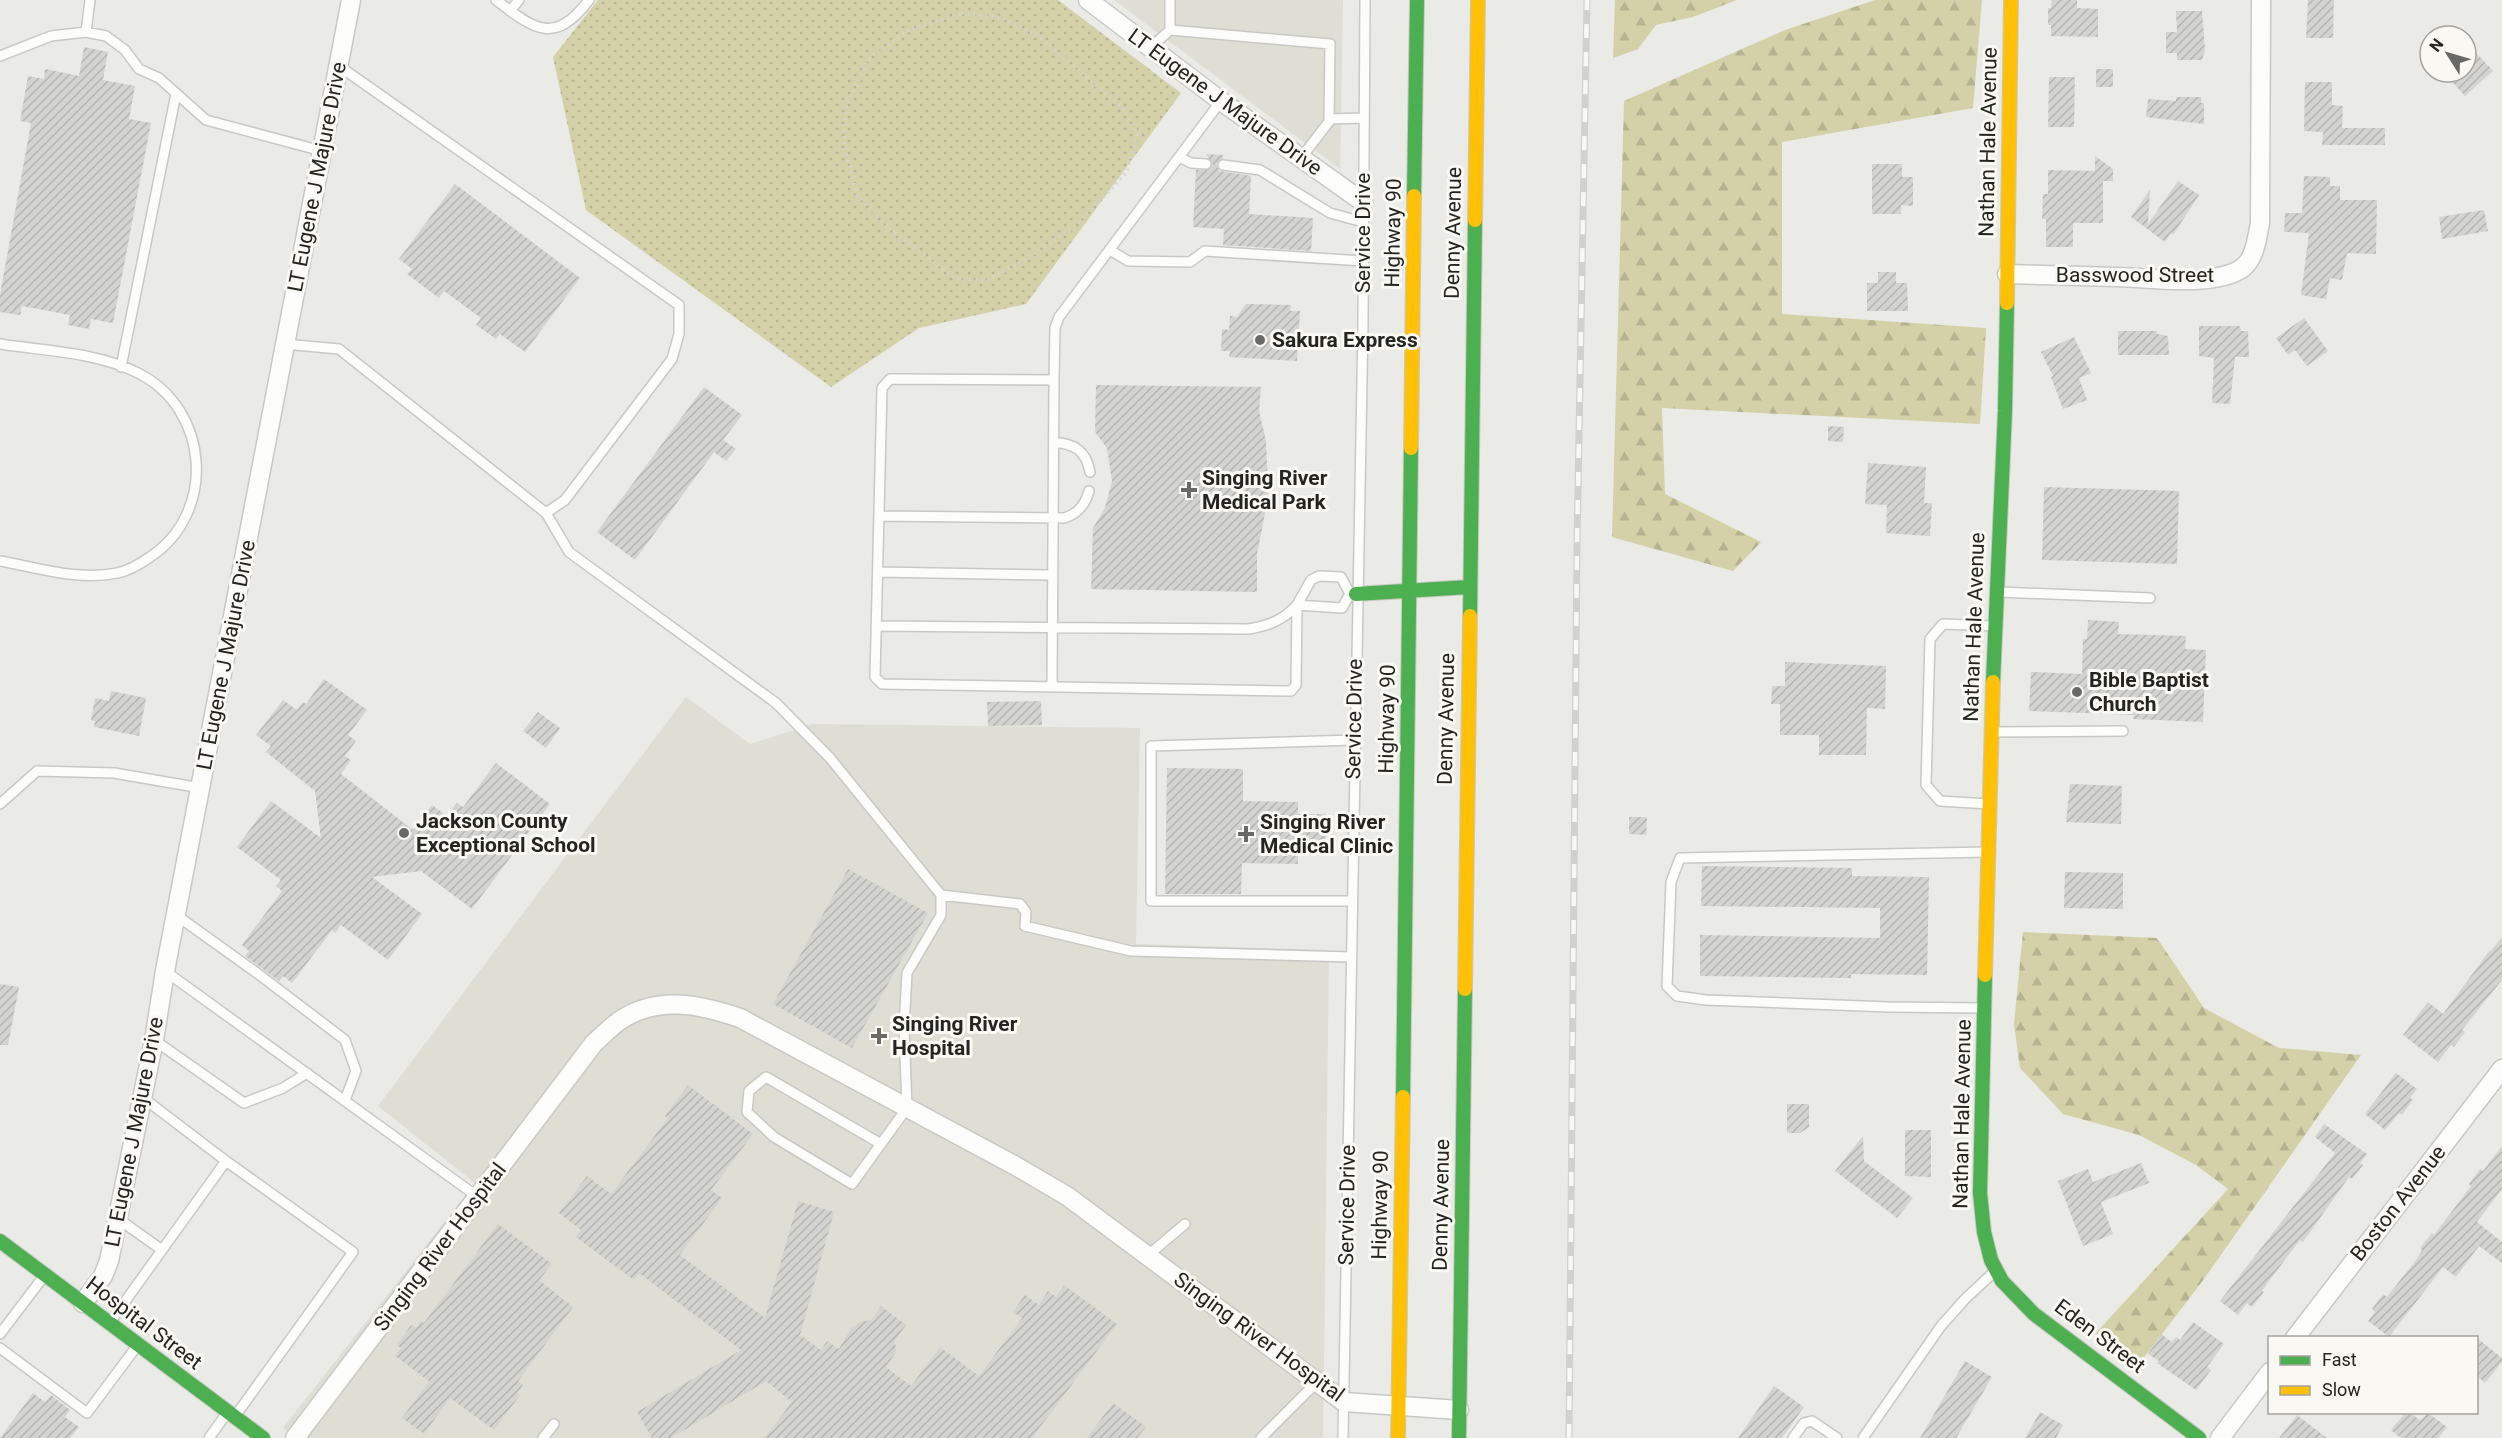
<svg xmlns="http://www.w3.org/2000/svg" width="2502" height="1438" viewBox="0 0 2502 1438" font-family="Roboto,sans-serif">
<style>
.built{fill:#deded5}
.forest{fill:url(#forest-firs)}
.park{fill:url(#park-dots)}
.building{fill:url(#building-hatch)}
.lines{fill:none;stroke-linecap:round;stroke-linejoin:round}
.lane-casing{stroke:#c8c8c5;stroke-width:12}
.street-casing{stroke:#c8c8c5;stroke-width:21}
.fast-casing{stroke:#c8c8c5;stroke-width:16}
.slow-casing{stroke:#c8c8c5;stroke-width:16}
.path{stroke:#d4d4d3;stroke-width:4;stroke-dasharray:1.5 4.5;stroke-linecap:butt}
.lane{stroke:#fcfcfb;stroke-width:9}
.street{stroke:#fcfcfb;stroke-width:18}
.fast{stroke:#4caf50;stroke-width:14}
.slow{stroke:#ffc107;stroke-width:14}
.rail-casing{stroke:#d1d1d0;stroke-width:7}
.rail{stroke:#f9f8f2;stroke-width:4.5;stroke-dasharray:14;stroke-linecap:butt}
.poi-dot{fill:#696966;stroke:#f9f8f2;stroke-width:2}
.labels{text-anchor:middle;stroke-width:6;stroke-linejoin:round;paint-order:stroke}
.street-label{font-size:21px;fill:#242421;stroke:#f9f8f2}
.poi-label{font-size:21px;font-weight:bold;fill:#242421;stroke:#f9f8f2;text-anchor:start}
</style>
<defs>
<pattern id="forest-firs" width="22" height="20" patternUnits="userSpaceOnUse" patternTransform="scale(1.5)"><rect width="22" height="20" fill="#d4d1a8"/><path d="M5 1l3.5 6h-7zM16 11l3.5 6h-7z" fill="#b6b390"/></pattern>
<pattern id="park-dots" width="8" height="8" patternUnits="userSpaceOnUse" patternTransform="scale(1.5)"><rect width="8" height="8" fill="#d4d1a8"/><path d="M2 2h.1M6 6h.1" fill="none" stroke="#b6b390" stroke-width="1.8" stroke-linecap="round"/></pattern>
<pattern id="building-hatch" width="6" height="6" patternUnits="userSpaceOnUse" patternTransform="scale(1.5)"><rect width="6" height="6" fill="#d3d3d0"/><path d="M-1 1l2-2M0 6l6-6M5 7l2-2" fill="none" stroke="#b5b5b2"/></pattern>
</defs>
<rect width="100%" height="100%" fill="#eaeae6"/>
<path class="built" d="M 1114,0 L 1343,0 L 1340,169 Z
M 686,697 L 750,744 L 813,724 L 1140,728 L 1136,944 L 1329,950 L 1323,1438 L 296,1438 L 283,1428 L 475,1183 L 378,1106 Z"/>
<path class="forest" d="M 1615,0 L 1737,0 L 1693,17 L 1656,25 L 1638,49 L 1613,58 Z
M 1875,0 L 1982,0 L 1973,108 L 1782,142 L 1782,314 L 1986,328 L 1980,424 L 1662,408 L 1665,494 L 1761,542 L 1733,571 L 1612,537 L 1624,101 L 1785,30 Z
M 2023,932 L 2157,938 L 2204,1008 L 2279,1048 L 2361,1055 L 2204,1279 L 2140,1363 L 2095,1334 L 2228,1189 L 2196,1165 L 2139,1135 L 2063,1114 L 2020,1068 L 2014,1024 Z"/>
<path class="park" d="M 598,0 L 1058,0 L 1181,93 L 1026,304 L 919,328 L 831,387 L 586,210 L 553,57 Z"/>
<path class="building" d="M 2052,0 L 2077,0 L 2077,8 L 2098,9 L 2098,37 L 2051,36 L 2051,25 L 2048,25 L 2048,8 L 2051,8 Z
M 2308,0 L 2334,0 L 2333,38 L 2306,38 Z
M 2176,11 L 2202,11 L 2205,50 L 2202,60 L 2177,60 L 2177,53 L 2166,53 L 2166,32 L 2177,32 Z
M 2466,42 L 2493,71 L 2465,96 L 2443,72 L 2466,72 Z
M 84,47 L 108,52 L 103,80 L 135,86 L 129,119 L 151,123 L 113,323 L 91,319 L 89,329 L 68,325 L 70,315 L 22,306 L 20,315 L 0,312 L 0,295 L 31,123 L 20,121 L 28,76 L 44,79 L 45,69 L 79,76 Z
M 2096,69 L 2113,69 L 2113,87 L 2096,87 Z
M 2049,77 L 2075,77 L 2074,127 L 2048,127 Z
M 2305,82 L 2332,82 L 2332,105 L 2343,106 L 2342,128 L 2385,128 L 2385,145 L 2322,145 L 2323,132 L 2304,131 Z
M 2176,97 L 2201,97 L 2201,103 L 2204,103 L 2204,124 L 2146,117 L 2148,99 L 2176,101 Z
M 1206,154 L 1223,155 L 1223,158 L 1216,164 L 1219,171 L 1251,176 L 1249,214 L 1313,218 L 1311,251 L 1223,245 L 1224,229 L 1193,227 L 1196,170 L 1208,170 L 1213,165 Z
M 2095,156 L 2113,169 L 2113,181 L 2103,181 L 2103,223 L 2073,223 L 2073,247 L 2046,247 L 2046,219 L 2042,219 L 2043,194 L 2048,194 L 2048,170 L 2095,171 Z
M 1872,164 L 1902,164 L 1902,177 L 1913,177 L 1913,206 L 1901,205 L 1901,214 L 1872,214 Z
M 2304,176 L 2330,177 L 2330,186 L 2340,186 L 2340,200 L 2377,200 L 2376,254 L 2347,253 L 2342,280 L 2330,278 L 2326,299 L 2301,295 L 2309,233 L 2284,232 L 2285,213 L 2302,213 Z
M 2178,181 L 2199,195 L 2173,235 L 2171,233 L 2165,242 L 2131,217 L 2150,190 L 2148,224 Z
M 455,184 L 580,278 L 525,352 L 500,334 L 496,339 L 476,325 L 481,318 L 444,291 L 439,298 L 407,274 L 412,269 L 399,259 Z
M 2484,210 L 2488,231 L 2442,239 L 2439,217 Z
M 1878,272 L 1896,272 L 1896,283 L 1907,283 L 1908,311 L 1867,311 L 1867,283 L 1878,283 Z
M 1246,304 L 1291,305 L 1290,311 L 1300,311 L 1297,361 L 1229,357 L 1230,351 L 1221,351 L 1222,329 L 1229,330 L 1230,316 L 1237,317 Z
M 2304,318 L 2328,351 L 2307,366 L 2295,350 L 2288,355 L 2276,338 Z
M 2199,326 L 2240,326 L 2241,331 L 2248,331 L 2249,357 L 2235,357 L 2230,404 L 2212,403 L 2214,358 L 2199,356 Z
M 2118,331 L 2157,331 L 2157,334 L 2168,336 L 2169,355 L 2118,355 Z
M 2074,337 L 2091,373 L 2079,378 L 2087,400 L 2063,409 L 2051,377 L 2053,376 L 2041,352 Z
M 1096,385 L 1261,387 L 1259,411 L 1266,441 L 1268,486 L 1267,503 L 1257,554 L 1257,592 L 1091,589 L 1093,528 L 1105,508 L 1112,481 L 1107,448 L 1095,432 Z
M 704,387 L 742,415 L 723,440 L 736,449 L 726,461 L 714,452 L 635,560 L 597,532 Z
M 1828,426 L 1844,427 L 1843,442 L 1828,441 Z
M 1868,463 L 1926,467 L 1924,503 L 1932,503 L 1930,536 L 1886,533 L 1887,505 L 1865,504 Z
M 2044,487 L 2179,491 L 2177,564 L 2042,560 Z
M 2088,620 L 2119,622 L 2118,634 L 2186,636 L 2185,649 L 2206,650 L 2203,722 L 2133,719 L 2134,715 L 2029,711 L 2031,672 L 2082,674 L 2083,639 L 2087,639 Z
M 1785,662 L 1886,666 L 1885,709 L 1867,708 L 1866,755 L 1819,755 L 1819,735 L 1780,735 L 1780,704 L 1771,704 L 1772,686 L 1785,686 Z
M 324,679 L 367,710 L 348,735 L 356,741 L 345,756 L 351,760 L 341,774 L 413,830 L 432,805 L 447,816 L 457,803 L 463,807 L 496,763 L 550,804 L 472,909 L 421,871 L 372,877 L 422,914 L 388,960 L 341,925 L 335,933 L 332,930 L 292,983 L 283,976 L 279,981 L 245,956 L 249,951 L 242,945 L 282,891 L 276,886 L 281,880 L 237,847 L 271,801 L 321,838 L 315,791 L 266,752 L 271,746 L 256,735 L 283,700 L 297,710 L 303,702 L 306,704 Z
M 111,691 L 146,698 L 139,736 L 94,727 L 95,721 L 91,720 L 95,698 L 109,701 Z
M 1041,701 L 1042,725 L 988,726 L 987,702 Z
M 538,712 L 560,728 L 546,748 L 523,731 Z
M 1167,768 L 1243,769 L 1243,801 L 1298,802 L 1298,814 L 1326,814 L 1326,855 L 1298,854 L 1298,864 L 1242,863 L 1241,894 L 1165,894 Z
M 2070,784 L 2122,786 L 2121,824 L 2066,822 Z
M 1629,817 L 1647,817 L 1646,835 L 1629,834 Z
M 1702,866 L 1852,868 L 1852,876 L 1929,877 L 1927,975 L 1851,974 L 1851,978 L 1700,976 L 1700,935 L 1880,938 L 1880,908 L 1701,906 Z
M 848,869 L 928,913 L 852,1048 L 773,1004 Z
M 2065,872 L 2123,873 L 2123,909 L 2064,908 Z
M 2502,937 L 2502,980 L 2462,1030 L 2465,1032 L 2454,1047 L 2451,1045 L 2438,1062 L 2403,1035 L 2428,1002 L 2443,1014 L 2490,950 L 2491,951 Z
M 0,984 L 19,987 L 8,1045 L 0,1045 Z
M 2396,1073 L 2417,1089 L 2410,1098 L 2413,1100 L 2402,1115 L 2399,1113 L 2385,1130 L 2365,1114 Z
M 688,1085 L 753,1134 L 711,1190 L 722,1198 L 680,1255 L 765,1318 L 798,1201 L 834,1212 L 800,1335 L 821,1350 L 827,1341 L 839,1349 L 851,1328 L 860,1322 L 871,1320 L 881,1306 L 906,1325 L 895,1340 L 896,1352 L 886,1367 L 911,1386 L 940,1347 L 979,1376 L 1022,1318 L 1013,1312 L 1025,1295 L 1039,1305 L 1048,1291 L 1056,1297 L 1064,1285 L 1117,1324 L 1032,1438 L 764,1438 L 792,1402 L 766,1381 L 671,1438 L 652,1438 L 637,1412 L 741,1350 L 639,1273 L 634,1280 L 608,1261 L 576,1237 L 581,1230 L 559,1213 L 587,1176 L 611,1194 L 668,1118 L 665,1116 Z
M 1787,1104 L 1809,1104 L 1809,1127 L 1800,1133 L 1787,1133 Z
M 2324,1124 L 2367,1154 L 2360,1163 L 2363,1165 L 2352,1179 L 2349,1177 L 2303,1242 L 2300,1240 L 2269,1281 L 2262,1291 L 2264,1292 L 2252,1307 L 2247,1303 L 2238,1315 L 2220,1301 L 2335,1153 L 2315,1137 Z
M 1905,1130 L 1931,1130 L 1931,1177 L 1905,1176 Z
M 1863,1136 L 1864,1161 L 1913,1198 L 1897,1218 L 1835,1171 Z
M 2502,1146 L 2502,1189 L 2477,1222 L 2502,1242 L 2502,1263 L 2479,1246 L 2456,1277 L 2443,1267 L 2389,1337 L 2368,1321 L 2375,1312 L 2372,1309 L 2383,1294 L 2387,1297 L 2416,1260 L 2422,1250 L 2420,1248 L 2432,1233 L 2434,1235 L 2471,1186 L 2469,1184 L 2480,1169 L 2483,1171 Z
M 2141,1163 L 2149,1183 L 2101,1202 L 2113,1234 L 2083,1246 L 2058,1181 L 2088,1169 L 2093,1182 Z
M 498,1224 L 552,1264 L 539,1280 L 573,1307 L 518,1381 L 523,1385 L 517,1393 L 520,1395 L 494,1430 L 450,1398 L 424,1434 L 402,1418 L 429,1381 L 395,1356 L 401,1348 L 397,1345 L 411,1325 L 416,1328 L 421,1321 L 424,1323 Z
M 2193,1322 L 2224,1344 L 2207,1367 L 2211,1370 L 2196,1390 L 2157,1363 L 2159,1361 L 2148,1354 L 2161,1334 L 2172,1342 L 2176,1337 L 2180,1340 Z
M 2477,1338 L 2502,1358 L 2502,1362 L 2485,1383 L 2477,1376 Z
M 1965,1361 L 1992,1377 L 1956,1438 L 1920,1438 Z
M 1774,1386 L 1804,1407 L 1782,1438 L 1738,1438 Z
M 33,1393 L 45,1402 L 51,1395 L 70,1410 L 65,1417 L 79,1427 L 70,1438 L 0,1438 Z
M 1113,1403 L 1146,1427 L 1137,1438 L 1087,1438 Z
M 2040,1412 L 2063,1425 L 2056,1438 L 2025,1438 Z
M 2405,1413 L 2410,1413 L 2420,1420 L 2428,1413 L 2447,1427 L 2438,1438 L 2401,1438 L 2391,1430 Z
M 2297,1415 L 2327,1438 L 2279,1438 Z"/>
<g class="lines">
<g class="lane-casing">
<path id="lane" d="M 496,0 C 534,29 554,46 589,0
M 1170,0 L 1170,30
M 510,11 L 519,0
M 86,32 L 90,0
M 1150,48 L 1170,30 L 1330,44 L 1329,119 L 1364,118
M 0,56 L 51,36 L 86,32 L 106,36 L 125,50 L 139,69 L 159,78 L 206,120 L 322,151
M 1179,157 L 1191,163 L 1206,164
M 1301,158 L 1331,119
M 1223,165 L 1260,170 L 1330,213 L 1363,222
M 1110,250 L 1128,261 L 1190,262 L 1205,251 L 1363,261
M 0,344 C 45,351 97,352 138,373 C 210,409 217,513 150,557 C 140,564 129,571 117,573 C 79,581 38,568 0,561
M 284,344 L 339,349 L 546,513 L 565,500 L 672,359 L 679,334 L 679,305 L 339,66
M 121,367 L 176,94
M 1054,380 L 1055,328 L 1059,317 L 1221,101
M 1054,442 C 1074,444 1086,450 1090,472
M 546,513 L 569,552 L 776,703 L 830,758 L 941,895 L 941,915 L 907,973 L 904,1028 L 907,1108 L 852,1184 L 774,1137 L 747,1112 L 749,1091 L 766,1077 L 881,1144
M 879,516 L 1064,518 C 1078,514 1085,505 1089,491
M 878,572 L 1052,575
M 1319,576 L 1341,577 L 1350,594 L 1342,608 L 1297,605 L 1311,580 Z
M 1999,592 L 2150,598
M 876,626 L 1248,629 C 1269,626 1283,620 1297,605
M 1052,687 L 1054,380 L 890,379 L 882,388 L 875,677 L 882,684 L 1291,691 L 1296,685 L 1297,605
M 1993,732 L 2123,731
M 0,804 L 37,771 L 114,773 L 201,788
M 1989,804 L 1940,801 L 1926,785 L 1930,639 L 1943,624 L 1993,626
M 941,895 L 1020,904 L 1026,912 L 1025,926 L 1131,951 L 1351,957
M 1352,901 L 1151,901 L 1151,746 L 1354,740
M 176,915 L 257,973 L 345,1040 L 356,1071 L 345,1100
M 165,971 L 478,1197
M 1982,1008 L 1889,1007 L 1706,1000 L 1677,996 L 1667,986 L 1671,882 L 1680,858 L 1988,852
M 154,1040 L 244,1103 L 283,1088 L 307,1073
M 142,1097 L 226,1161
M 117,1218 L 162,1250
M 1147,1256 L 1185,1224
M 111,1321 L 226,1161 L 353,1252 L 236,1415
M 0,1334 L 44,1276
M 0,1348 L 87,1413 L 137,1346
M 209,1438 L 227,1413
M 543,1438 L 554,1424
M 1261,1438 L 1316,1383
M 1343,1438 L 1363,323 L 1365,0
M 1793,1438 L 1804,1423 L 1812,1421 L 1837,1438
M 1863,1438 L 1941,1326 L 1965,1299 L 1994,1272"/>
</g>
<g class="street-casing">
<path id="street" d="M 1088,0 L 1221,101 L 1363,202
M 2007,274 C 2044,275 2081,276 2118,277 C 2151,278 2212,287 2241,269 C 2255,260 2257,238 2260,223 L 2261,0
M 83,1303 L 103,1276 L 109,1261 L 154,1040 L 165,971 L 351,0
M 2295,1338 L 2502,1069
M 295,1438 L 594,1043 C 602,1036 610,1028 619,1021 C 657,995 699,1004 740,1018 L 1014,1165 L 1067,1196 L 1344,1402 L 1459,1410
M 2220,1438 L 2270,1372"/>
</g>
<g class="fast-casing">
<path id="fast" d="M 1414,196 L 1417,0
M 1356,594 L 1469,587
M 1470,616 L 1475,220
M 1993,682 L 2005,411 L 2007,303
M 1985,975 L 1980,1193 L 1984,1232 L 1991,1260 L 2002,1281 L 2034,1314 L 2199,1438
M 1403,1097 L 1411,448
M 0,1241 L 263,1438
M 1459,1438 L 1465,989"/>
</g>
<g class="slow-casing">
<path id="slow" d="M 1475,220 L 1478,0
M 2007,303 L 2011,0
M 1411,448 L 1414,196
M 1985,975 L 1993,682
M 1465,989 L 1470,616
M 1398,1438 L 1403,1097"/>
</g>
<path class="path" d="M 962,13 L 1001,18 L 1040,37 L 1123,108 L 1138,135 L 1126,173 L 1077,225 L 1027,259 L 985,281 L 955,278 L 891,230 L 857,196 L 844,145 L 847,104 L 870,57 L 911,29 Z"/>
<use href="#lane" class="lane"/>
<use href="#street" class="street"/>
<use href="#fast" class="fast"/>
<use href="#slow" class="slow"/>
<g class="rail-casing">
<path id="rail" d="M 1569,1438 L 1577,544 L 1587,0"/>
</g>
<use href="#rail" class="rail"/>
</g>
<g class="poi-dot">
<circle cx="1260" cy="340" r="6"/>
<path d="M1186 481h6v6h6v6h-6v6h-6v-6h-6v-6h6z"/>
<circle cx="2077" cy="692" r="6"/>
<circle cx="404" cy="833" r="6"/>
<path d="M1243 825h6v6h6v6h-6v6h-6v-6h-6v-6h6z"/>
<path d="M876 1027h6v6h6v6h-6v6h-6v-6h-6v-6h6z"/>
</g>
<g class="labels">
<g class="street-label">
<text transform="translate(1225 102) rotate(36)" y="7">LT Eugene J Majure Drive</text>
<text transform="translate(1988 142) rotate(-89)" y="7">Nathan Hale Avenue</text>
<text transform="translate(317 177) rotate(-79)" y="7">LT Eugene J Majure Drive</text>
<text transform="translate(1363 233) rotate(-90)" y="7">Service Drive</text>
<text transform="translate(1393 233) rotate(-89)" y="7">Highway 90</text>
<text transform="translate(1453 233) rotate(-89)" y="7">Denny Avenue</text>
<text x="2135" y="282">Basswood Street</text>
<text transform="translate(1974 627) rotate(-88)" y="7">Nathan Hale Avenue</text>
<text transform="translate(226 655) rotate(-79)" y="7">LT Eugene J Majure Drive</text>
<text transform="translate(1354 719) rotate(-89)" y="7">Service Drive</text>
<text transform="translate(1387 719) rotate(-89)" y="7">Highway 90</text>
<text transform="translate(1446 719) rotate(-89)" y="7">Denny Avenue</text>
<text transform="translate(1962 1114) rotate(-89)" y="7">Nathan Hale Avenue</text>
<text transform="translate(134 1132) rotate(-79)" y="7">LT Eugene J Majure Drive</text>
<text transform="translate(2398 1203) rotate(-52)" y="7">Boston Avenue</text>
<text transform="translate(1347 1205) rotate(-89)" y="7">Service Drive</text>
<text transform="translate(1380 1205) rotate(-89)" y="7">Highway 90</text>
<text transform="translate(1441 1205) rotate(-89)" y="7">Denny Avenue</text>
<text transform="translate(440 1247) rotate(-53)" y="7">Singing River Hospital</text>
<text transform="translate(144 1323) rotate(37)" y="7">Hospital Street</text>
<text transform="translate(2100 1336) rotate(37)" y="7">Eden Street</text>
<text transform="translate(1259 1337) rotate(36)" y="7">Singing River Hospital</text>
</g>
<g class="poi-label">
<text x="1272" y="347">Sakura Express</text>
<text x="1202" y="485">Singing River<tspan x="1202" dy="24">Medical Park</tspan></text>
<text x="2089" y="687">Bible Baptist<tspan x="2089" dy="24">Church</tspan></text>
<text x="416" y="828">Jackson County<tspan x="416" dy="24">Exceptional School</tspan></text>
<text x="1260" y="829">Singing River<tspan x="1260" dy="24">Medical Clinic</tspan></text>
<text x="892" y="1031">Singing River<tspan x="892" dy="24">Hospital</tspan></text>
</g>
</g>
<rect x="2268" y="1336" width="210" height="78" fill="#f9f8f2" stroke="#a4a39e" stroke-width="1.5"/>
<rect x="2280" y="1356" width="30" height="9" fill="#4caf50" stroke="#a4a39e" stroke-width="1.5"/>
<text x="2322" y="1366" font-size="18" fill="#242421">Fast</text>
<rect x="2280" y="1386" width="30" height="9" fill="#ffc107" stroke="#a4a39e" stroke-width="1.5"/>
<text x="2322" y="1396" font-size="18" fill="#242421">Slow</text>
<g transform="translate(2448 54) rotate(307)"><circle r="28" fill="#f9f8f2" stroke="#a4a39e" stroke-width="1.5"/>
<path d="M0-4.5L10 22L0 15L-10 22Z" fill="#696966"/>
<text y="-9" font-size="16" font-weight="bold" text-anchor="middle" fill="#242421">N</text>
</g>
</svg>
